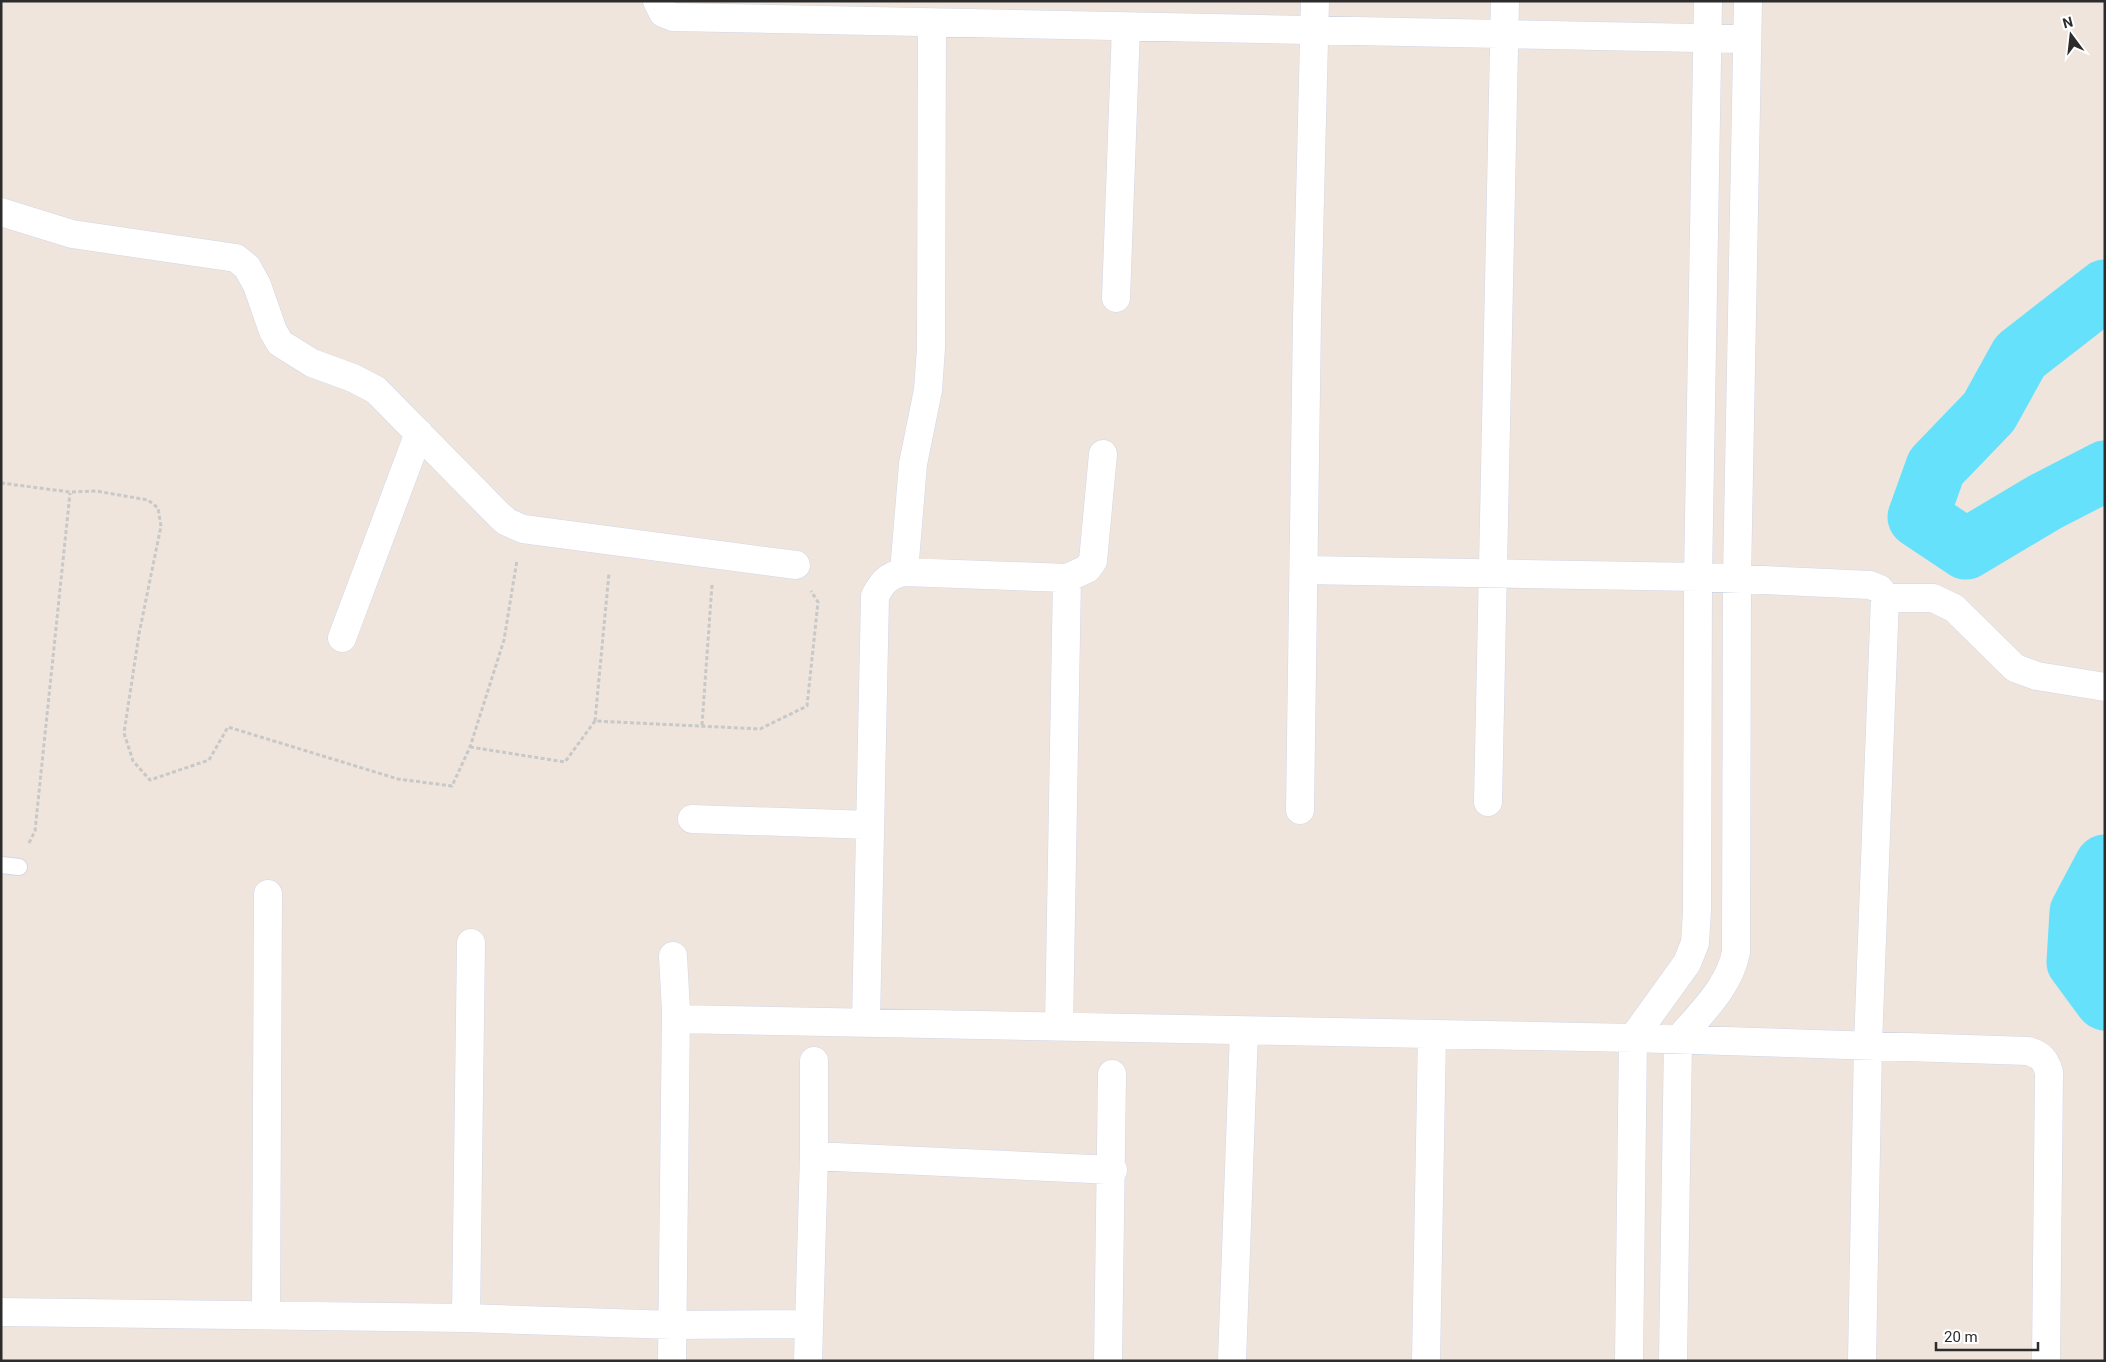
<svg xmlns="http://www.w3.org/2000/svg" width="2106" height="1362" viewBox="0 0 2106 1362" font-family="Roboto,sans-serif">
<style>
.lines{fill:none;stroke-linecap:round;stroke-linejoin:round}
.river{stroke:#65e1fc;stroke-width:61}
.service-casing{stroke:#d1d7e6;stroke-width:18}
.minor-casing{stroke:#d1d7e6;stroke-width:29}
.path{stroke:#c8c8c8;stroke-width:3;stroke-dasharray:4 2.5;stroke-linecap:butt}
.service{stroke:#fff;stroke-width:16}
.minor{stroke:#fff;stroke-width:28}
</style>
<rect width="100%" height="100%" fill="#efe5dc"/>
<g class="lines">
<path class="river" d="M 2105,290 L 2020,356 L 1989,412 L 1936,467 L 1918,517 L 1966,549 L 2045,502 L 2105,471
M 2105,865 L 2080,912 L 2077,962 L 2105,1000"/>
<g class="service-casing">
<path id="service" d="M 1,865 L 19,867"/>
</g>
<g class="minor-casing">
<path id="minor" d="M 657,1 L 663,13 L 673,17 L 1747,39
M 1,212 L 72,234 L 236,258 L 247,267 L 257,285 L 273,331 L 280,343 L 312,363 L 353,378 L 376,390 L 500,516 L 507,522 L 523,529 L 796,565
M 1116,298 L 1126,27
M 1304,570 L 1698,577 L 1870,585 L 1880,589 L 1885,598 L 1868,1044 L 1862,1361
M 904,572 L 913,464 L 928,390 L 931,348 L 932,23
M 1885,598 L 1933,598 L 1954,608 L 2015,668 L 2037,676 L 2105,687
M 342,638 L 419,433
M 1488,802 L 1505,1
M 1300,810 L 1307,318 L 1315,1
M 692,819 L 870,825
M 676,1019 L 1633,1038 L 2028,1051 C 2041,1055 2045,1059 2049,1072 L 2046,1361
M 866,1022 L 875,596 C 883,581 888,576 904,572 L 1067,578
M 1059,1026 L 1067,578 L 1087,569 L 1093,561 L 1103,454
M 814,1156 L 1113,1170
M 1,1312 L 466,1318 L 673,1325 L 809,1324
M 266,1315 L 268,894
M 466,1318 L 471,943
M 672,1361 L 676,1011 L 673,956
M 808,1361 L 814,1156 L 814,1061
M 1108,1361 L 1112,1074
M 1232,1361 L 1244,1031
M 1426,1361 L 1432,1034
M 1629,1361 L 1633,1038 L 1687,963 L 1695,943 L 1697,911 L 1698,577 L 1708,1
M 1673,1361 L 1678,1040 C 1700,1014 1730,986 1736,952 L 1737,578 L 1748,1"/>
</g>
<path class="path" d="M 1,483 L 70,492 L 96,491 L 148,500 L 158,508 L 161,526 L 139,634 L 124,733 L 133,761 L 150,780 L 209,760 L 228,727 L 398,779 L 452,786 L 470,747 L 504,640 L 517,560
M 595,721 L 609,573
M 702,725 L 712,585
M 470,747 L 565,762 L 595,721 L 760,729 L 807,706 L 818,602 L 811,591
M 29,843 L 35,831 L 70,493"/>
<use href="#service" class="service"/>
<use href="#minor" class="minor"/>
</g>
<rect width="2106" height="1362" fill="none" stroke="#2c2c2c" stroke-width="5"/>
<g transform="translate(2071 35) rotate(345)" stroke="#ffffff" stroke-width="4" paint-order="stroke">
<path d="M0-4L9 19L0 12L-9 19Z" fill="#2c2c2c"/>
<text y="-8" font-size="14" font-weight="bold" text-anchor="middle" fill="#2c2c2c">N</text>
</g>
<path d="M1936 1342v8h102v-8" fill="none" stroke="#2c2c2c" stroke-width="2.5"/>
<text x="1944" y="1342" font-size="15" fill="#2c2c2c" stroke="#ffffff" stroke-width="4" paint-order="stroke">20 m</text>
</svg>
